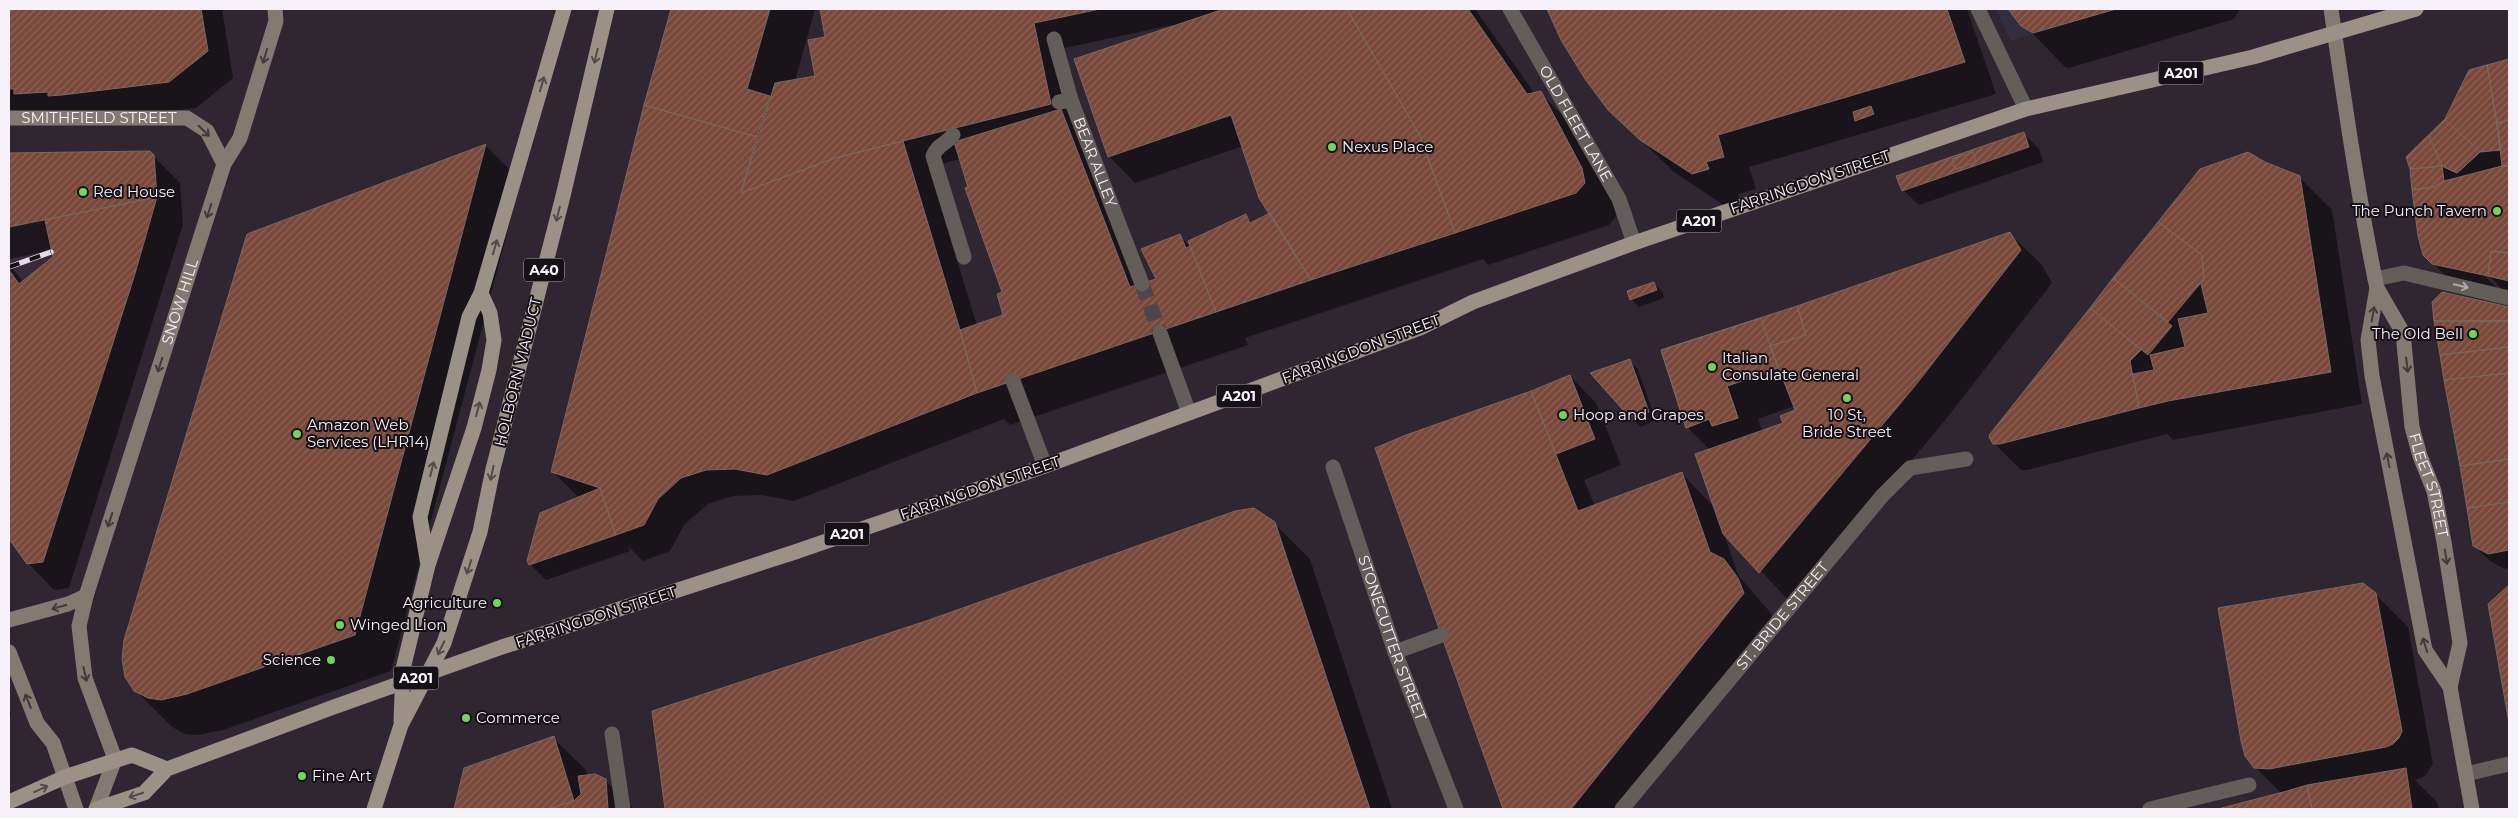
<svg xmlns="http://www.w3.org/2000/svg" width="2518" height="818" viewBox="0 0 2518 818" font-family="Montserrat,sans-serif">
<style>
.commercial{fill:#322e3f}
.built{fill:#382a3b}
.shadow{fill:#0007;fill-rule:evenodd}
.building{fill:url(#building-hatch);stroke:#7a6863}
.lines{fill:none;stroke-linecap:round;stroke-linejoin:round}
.street-tunnel{stroke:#4d444f;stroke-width:15;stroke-dasharray:15 8;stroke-linecap:butt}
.lane{stroke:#635e59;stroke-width:15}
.street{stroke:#635e59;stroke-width:15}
.secondary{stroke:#837b72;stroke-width:15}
.primary{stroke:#9c9186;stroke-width:15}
.rail-casing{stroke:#e3dce5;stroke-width:5.5}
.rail{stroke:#151116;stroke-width:4;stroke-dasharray:11;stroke-linecap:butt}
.oneway{stroke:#413b3b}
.oneway2{stroke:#524b48}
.oneway3{stroke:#ada8a9}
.poi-dot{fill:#75d25b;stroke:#151116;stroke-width:2}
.labels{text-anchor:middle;stroke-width:4;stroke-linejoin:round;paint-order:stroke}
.shield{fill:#151116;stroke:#b3aeb5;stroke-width:1}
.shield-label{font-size:14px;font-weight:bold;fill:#f7f1f9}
.street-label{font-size:15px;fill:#f7f1f9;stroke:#151116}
.poi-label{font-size:15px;fill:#f7f1f9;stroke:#151116;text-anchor:start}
</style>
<defs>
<pattern id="building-hatch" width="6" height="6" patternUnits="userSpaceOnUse" patternTransform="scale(1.25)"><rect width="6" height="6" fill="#79483a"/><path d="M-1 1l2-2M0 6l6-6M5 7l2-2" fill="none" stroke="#8d6357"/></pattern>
</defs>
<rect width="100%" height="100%" fill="#2f2631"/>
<path class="commercial" d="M 1996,9 L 2116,9 L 2011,41 Z"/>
<path class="built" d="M 45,220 L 53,257 L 19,284 L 9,270 L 9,227 Z"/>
<path class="shadow" d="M 9,9 L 222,9 L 233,78 L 196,108 L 76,122 L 9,117 Z
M 672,9 L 815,9 L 795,81 L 816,77 L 826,38 L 822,9 L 1475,9 L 1535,94 L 1540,93 L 1572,125 L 1614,201 L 1616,216 L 1609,225 L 1488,265 L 1483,259 L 1245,338 L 1248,345 L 1010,425 L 1004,419 L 794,501 L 762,495 L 733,496 L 708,504 L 684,525 L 670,551 L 643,561 L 628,546 L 630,551 L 546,580 L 530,564 L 579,498 L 552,471 ZM 1172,25 L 1109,156 L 1135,183 L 1243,146 L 1272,214 L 1253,223 L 1246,216 L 1192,248 L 1179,236 L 1157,280 L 1147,283 L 1075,125 L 1060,49 ZM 961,159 L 1004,293 L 1005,316 L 977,326 L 929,167 Z
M 1549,9 L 1967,9 L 1996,94 L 1749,167 L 1756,189 L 1738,194 L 1740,201 L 1725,206 L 1674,172 L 1609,109 L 1562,39 Z
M 2009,9 L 2240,9 L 2234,19 L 2069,68 L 2065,67 Z
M 2509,60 L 2509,296 L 2484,271 L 2482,273 L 2506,297 L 2455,285 L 2424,254 L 2446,120 L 2470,71 Z
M 2023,133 L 2039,149 L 2043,162 L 1919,205 L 1903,190 Z
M 485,145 L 521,181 L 391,671 L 223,730 L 198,735 L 185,734 L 172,727 L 135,690 Z
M 149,152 L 180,183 L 183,224 L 69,588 L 54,590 L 28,563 L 9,538 L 9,263 L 23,282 L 54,257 L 52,250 L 9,259 L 9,154 Z
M 2264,163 L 2299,177 L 2332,210 L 2362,404 L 2173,440 L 2167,434 L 2027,470 L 2021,470 L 1994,443 L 1993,431 L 2159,222 Z
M 2009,233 L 2042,265 L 2052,283 L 1946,419 L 1792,604 L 1723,531 L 1738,575 L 1770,612 L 1776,626 L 1629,809 L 1504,809 L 1377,449 L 1570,376 L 1596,403 L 1621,465 L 1584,480 L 1595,506 L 1682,474 L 1715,508 L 1710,450 L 1687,427 L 1762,319 ZM 1996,279 L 1999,279 L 1911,392 L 1909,391 ZM 1794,406 L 1796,410 L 1785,424 L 1763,432 L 1758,419 Z
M 1654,283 L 1662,291 L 1664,298 L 1639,307 L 1631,299 Z
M 2443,293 L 2509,308 L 2509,568 L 2504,569 L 2490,561 L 2474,545 Z
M 1629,361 L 1637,368 L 1656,420 L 1641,427 L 1633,419 Z
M 1274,523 L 1310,559 L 1392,809 L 666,809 L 653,712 L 930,621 Z
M 2509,587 L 2509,716 L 2489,604 Z
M 2375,594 L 2408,627 L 2433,764 L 2425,776 L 2415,780 L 2437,802 L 2439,809 L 2224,809 L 2282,794 L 2255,767 Z
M 9,705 L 11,714 L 9,722 Z
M 553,738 L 586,770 L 588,776 L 605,780 L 634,809 L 455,809 L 465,769 Z"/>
<path class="building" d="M 9,9 L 201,9 L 208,51 L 169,82 L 62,95 L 48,96 L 48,92 L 14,94 L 14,89 L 9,89 Z
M 671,9 L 770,9 L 747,89 L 770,96 L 757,137 L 644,105 Z
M 820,9 L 1100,9 L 1034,23 L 1051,104 L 835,158 L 741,193 L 775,83 L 815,76 L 808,40 L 825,37 Z
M 1224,9 L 1347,9 L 1420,136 L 1455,233 L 1311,280 L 1259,198 L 1231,115 L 1108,157 L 1074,59 Z
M 1347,9 L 1468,9 L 1527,94 L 1541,91 L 1582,168 L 1585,183 L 1576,193 L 1455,233 L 1420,136 Z
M 1547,9 L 1947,9 L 1965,62 L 1718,135 L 1724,157 L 1706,162 L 1709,169 L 1692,174 L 1640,140 L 1608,110 L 1585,79 L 1561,40 Z
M 2008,9 L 2116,9 L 2033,33 L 2021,26 Z
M 2509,59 L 2509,120 L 2497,123 L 2487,65 Z
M 2487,65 L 2501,150 L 2480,152 L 2457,173 L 2442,166 L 2410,169 L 2406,157 L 2445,119 L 2469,70 Z
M 644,105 L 757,137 L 741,193 L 835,158 L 903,141 L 960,330 L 977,393 L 767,475 L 735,469 L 706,470 L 681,478 L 658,499 L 644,525 L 616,535 L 600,488 L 551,472 Z
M 1871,106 L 1874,114 L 1855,121 L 1853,112 Z
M 1061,109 L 1130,287 L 1156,279 L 1141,249 L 1180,234 L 1186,248 L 1190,246 L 1216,312 L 977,393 L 960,330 L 1003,315 L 997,294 L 1002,292 L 965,188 L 968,187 L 954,142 Z
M 2445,119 L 2480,152 L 2457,173 L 2442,166 L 2429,136 Z
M 2509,120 L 2509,166 L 2502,166 L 2497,123 Z
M 2024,132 L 2029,147 L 1902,191 L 1896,176 Z
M 486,144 L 355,635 L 187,694 L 161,700 L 148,698 L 134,691 L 125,677 L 122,659 L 124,640 L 247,234 Z
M 150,151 L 154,155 L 157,197 L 9,227 L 9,153 Z
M 1973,152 L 1976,162 L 1955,169 L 1952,159 Z
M 2248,152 L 2265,162 L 2300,176 L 2331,372 L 2168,401 L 2139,408 L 2133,374 L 2154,370 L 2150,355 L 2185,347 L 2178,319 L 2208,313 L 2201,284 L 2204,279 L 2202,255 L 2158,222 L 2200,169 Z
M 2442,166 L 2444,181 L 2434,187 L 2412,190 L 2410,169 Z
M 2502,166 L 2509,166 L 2509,253 L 2491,251 L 2488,276 L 2432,264 L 2423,255 L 2418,236 L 2412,190 L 2434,187 L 2444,181 Z
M 157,197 L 134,277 L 43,562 L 27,564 L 9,539 L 9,270 L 19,284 L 53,257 L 45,220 Z
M 1270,213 L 1311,280 L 1216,312 L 1188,241 L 1246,214 L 1250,223 Z
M 2158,222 L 2202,255 L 2204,279 L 2168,322 L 2113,278 Z
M 2010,232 L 2021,250 L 1914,387 L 1759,573 L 1723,534 L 1695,454 L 1783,423 L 1780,416 L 1795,410 L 1770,346 L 1806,335 L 1797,306 Z
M 2491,251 L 2509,253 L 2509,281 L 2488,276 Z
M 2113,278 L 2172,326 L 2148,355 L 2090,308 Z
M 1654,282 L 1657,290 L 1630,300 L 1627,291 Z
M 2442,292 L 2509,307 L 2509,321 L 2434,321 L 2432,302 Z
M 1797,306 L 1806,335 L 1770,346 L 1778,368 L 1727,386 L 1738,418 L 1712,426 L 1709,419 L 1686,428 L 1661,350 Z
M 2090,308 L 2141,350 L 2130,361 L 2139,408 L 2000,444 L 1993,444 L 1989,437 L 1990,434 Z
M 1761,318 L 1778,368 L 1727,386 L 1738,418 L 1712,426 L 1709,419 L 1686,428 L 1661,350 Z
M 2434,321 L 2509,321 L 2509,347 L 2440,355 Z
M 2509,347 L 2509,373 L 2444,380 L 2440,355 Z
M 1630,359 L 1649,412 L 1632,420 L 1590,373 Z
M 2509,373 L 2509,459 L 2460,466 L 2444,380 Z
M 1570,375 L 1595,439 L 1556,454 L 1531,391 Z
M 1531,391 L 1578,511 L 1682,472 L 1710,552 L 1724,559 L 1738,578 L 1744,593 L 1571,809 L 1503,809 L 1375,448 L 1406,435 Z
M 2509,459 L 2509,502 L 2467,508 L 2460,466 Z
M 600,488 L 616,535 L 529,565 L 527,561 L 540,513 Z
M 2509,502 L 2509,550 L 2488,554 L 2473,546 L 2467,508 Z
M 1254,508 L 1275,522 L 1370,809 L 665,809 L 652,711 L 929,620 L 1235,511 Z
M 2363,583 L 2376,593 L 2402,731 L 2399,738 L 2393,744 L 2386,747 L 2269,769 L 2254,768 L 2245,756 L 2241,741 L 2218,608 Z
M 2509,585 L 2509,723 L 2488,604 Z
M 554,736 L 574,801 L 548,809 L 454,809 L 464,768 Z
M 2406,768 L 2412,809 L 2312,809 L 2307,785 Z
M 595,774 L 606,779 L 608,809 L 548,809 L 574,801 L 581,794 L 578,776 Z
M 2307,785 L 2312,809 L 2218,809 L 2287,791 Z"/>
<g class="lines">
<path class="street-tunnel" d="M 1142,284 L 1160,333"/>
<path class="lane" d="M 1059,102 L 1071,100
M 953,135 C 946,144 937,145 933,156 L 964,257
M 1013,381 L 1045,466
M 1395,652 L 1442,635
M 2150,809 L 2249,785"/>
<g class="street">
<path id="s1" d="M 1510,9 L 1619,199 L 1634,243"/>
<path d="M 1978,9 L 2026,109"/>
<path id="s2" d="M 1054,39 L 1071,100 L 1142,284"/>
<path d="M 2375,279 L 2404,273 L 2509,298"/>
<path d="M 1160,333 L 1189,413"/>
<path id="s3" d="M 1333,467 L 1395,652 L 1456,809"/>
<path d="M 612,734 L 623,809"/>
<path d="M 2466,774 L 2509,764"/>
<path id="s4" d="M 1622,809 L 1882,496 L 1910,468 L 1966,459"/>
</g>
<g class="secondary">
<path id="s5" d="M 2331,9 C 2344,99 2357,189 2375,279 L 2377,288 L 2403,333 L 2412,427 L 2420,456 L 2434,491 L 2444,542 L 2460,643 L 2450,687"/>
<path id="s6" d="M 9,118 L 187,118 L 207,131 L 224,164"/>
<path d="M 2377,288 L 2368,340 L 2372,376 L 2425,650 L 2450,687 L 2472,809"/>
<path d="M 9,620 L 68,604 L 86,596"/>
<path d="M 9,652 L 37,723 L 53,743 L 76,809"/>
<path id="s7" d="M 96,809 L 115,759 L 85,678 L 79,626 L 86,596 L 224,164 L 240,138 L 276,21 L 275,9"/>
</g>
<path class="primary" d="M 428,565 L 420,517 L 469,317 L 481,293 L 564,9
M 401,721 L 403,669 L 428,565 L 474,428 L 489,370 L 494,340 L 490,313 L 481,293
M 9,802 L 65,777 L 132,755 L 167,769
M 96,809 L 144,793 L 167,769 L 331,708 L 502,647 L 792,553 L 1045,466 L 1420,328 L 1473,302 L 1634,243 L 2026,109 L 2253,57 L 2416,9
M 374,809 L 401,725 L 444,643 L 480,532 L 493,469 L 563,196 L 607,9"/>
<g class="rail-casing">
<path id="rail" d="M 9,267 L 51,252"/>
</g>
<use href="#rail" class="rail"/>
</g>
<defs><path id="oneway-shaft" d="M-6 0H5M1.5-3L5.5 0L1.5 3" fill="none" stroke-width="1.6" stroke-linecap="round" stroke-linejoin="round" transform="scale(1.25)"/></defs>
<g class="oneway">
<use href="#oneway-shaft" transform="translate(265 56) rotate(107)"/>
<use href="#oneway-shaft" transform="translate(204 131) rotate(44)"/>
<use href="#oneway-shaft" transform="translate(209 211) rotate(108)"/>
<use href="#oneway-shaft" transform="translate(2373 314) rotate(-80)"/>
<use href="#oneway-shaft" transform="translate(160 365) rotate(108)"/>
<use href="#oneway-shaft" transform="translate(2407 365) rotate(83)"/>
<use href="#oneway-shaft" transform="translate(2388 460) rotate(-101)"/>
<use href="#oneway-shaft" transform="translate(110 520) rotate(108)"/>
<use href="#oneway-shaft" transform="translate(2446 557) rotate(81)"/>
<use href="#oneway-shaft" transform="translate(59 607) rotate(165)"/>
<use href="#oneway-shaft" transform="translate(2425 645) rotate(-107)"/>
<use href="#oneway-shaft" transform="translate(85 674) rotate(77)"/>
<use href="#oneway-shaft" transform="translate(28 701) rotate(-112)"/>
</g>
<g class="oneway2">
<use href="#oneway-shaft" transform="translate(596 56) rotate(103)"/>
<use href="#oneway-shaft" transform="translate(542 84) rotate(-74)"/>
<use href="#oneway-shaft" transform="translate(558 214) rotate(104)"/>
<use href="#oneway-shaft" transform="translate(495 247) rotate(-74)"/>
<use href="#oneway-shaft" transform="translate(478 409) rotate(-75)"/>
<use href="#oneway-shaft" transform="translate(432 469) rotate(-76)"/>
<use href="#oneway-shaft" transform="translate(492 473) rotate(102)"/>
<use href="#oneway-shaft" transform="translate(469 567) rotate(108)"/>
<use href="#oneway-shaft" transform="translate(441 648) rotate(116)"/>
<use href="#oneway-shaft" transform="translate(41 789) rotate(-25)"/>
<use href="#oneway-shaft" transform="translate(136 795) rotate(162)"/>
</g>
<use class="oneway3" href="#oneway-shaft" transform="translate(2461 286) rotate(14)"/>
<g class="poi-dot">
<circle cx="1332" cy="147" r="5"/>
<circle cx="83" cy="192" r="5"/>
<circle cx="2497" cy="211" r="5"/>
<circle cx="2473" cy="334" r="5"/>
<circle cx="1712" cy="367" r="5"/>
<circle cx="1847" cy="398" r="5"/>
<circle cx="1563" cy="415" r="5"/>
<circle cx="297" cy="434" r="5"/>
<circle cx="497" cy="603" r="5"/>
<circle cx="340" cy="625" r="5"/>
<circle cx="331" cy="660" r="5"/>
<circle cx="466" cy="718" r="5"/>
<circle cx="302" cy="776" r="5"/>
</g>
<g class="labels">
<g class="shield">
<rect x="2158.5" y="61.5" width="45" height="23" rx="4"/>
<rect x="1676.5" y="209.5" width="45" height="23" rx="4"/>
<rect x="524" y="258.5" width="40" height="23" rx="4"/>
<rect x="1216.5" y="384.5" width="45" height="23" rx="4"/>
<rect x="824.5" y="522.5" width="45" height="23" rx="4"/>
<rect x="393.5" y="666.5" width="45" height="23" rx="4"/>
</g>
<g class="shield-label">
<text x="2181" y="78">A201</text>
<text x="1699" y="226">A201</text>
<text x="544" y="275">A40</text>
<text x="1239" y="401">A201</text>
<text x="847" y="539">A201</text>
<text x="416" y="683">A201</text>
</g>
<g class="street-label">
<text dy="5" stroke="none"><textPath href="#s6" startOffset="90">SMITHFIELD STREET</textPath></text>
<text dy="5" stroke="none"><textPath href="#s1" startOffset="132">OLD FLEET LANE</textPath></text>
<text dy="5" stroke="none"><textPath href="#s2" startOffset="130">BEAR ALLEY</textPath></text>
<text transform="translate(1810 182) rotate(-19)" y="5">FARRINGDON STREET</text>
<text dy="5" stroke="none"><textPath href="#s7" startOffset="532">SNOW HILL</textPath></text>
<text transform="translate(1361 349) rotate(-21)" y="5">FARRINGDON STREET</text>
<text transform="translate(518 372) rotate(-76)" y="5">HOLBORN VIADUCT</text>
<text dy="5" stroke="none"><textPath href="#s5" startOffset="490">FLEET STREET</textPath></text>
<text transform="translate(980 488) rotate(-19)" y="5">FARRINGDON STREET</text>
<text dy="5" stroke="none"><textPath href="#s4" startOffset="251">ST. BRIDE STREET</textPath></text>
<text transform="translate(596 617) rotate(-18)" y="5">FARRINGDON STREET</text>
<text dy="5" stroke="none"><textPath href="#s3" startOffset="181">STONECUTTER STREET</textPath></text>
</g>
<g class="poi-label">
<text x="1342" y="152">Nexus Place</text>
<text x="93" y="197">Red House</text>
<text x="2487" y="216" text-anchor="end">The Punch Tavern</text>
<text x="2463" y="339" text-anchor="end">The Old Bell</text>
<text x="1722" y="363">Italian<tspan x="1722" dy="17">Consulate General</tspan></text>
<text x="1573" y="420">Hoop and Grapes</text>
<text x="1847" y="420" text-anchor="middle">10 St,<tspan x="1847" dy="17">Bride Street</tspan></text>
<text x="307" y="430">Amazon Web<tspan x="307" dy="17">Services (LHR14)</tspan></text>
<text x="487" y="608" text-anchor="end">Agriculture</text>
<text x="350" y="630">Winged Lion</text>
<text x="321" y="665" text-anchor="end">Science</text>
<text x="476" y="723">Commerce</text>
<text x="312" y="781">Fine Art</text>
</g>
</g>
<rect width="2518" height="818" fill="none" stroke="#f7f1f9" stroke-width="20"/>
</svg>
